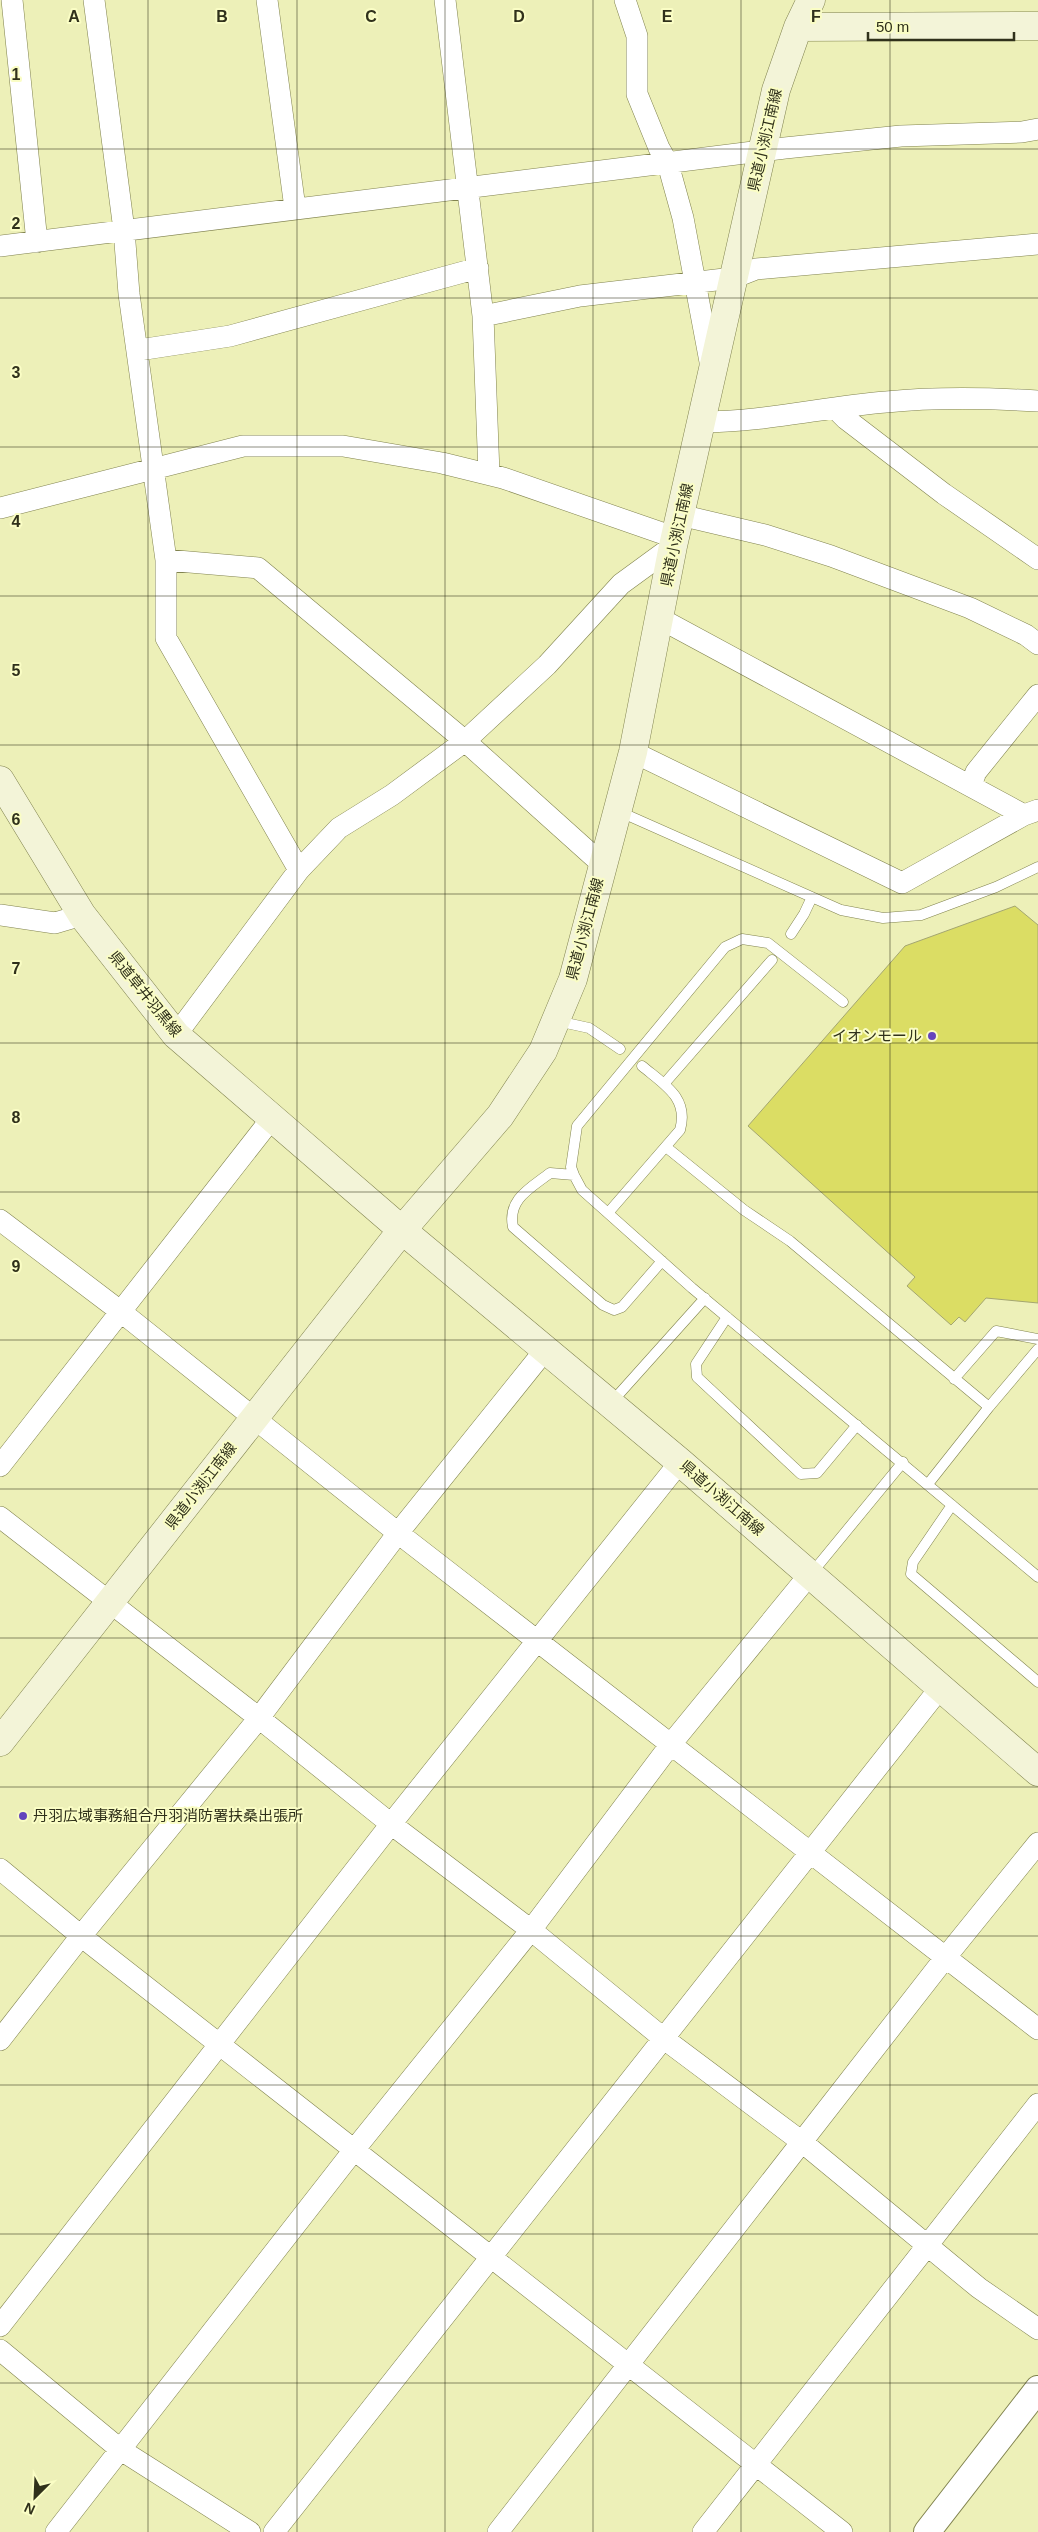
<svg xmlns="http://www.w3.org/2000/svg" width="1038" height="2532" viewBox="0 0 1038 2532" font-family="Helvetica,'Noto Sans JP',sans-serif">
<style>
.building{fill:#dbdd64;stroke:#a4a671}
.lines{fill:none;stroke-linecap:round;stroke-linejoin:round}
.service-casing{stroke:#81834f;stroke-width:11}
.minor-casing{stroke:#81834f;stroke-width:22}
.tertiary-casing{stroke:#81834f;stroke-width:28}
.secondary-casing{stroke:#81834f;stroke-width:29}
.service{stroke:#fff;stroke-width:10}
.minor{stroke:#fff;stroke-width:21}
.tertiary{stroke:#fff;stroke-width:26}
.secondary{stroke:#f3f4d8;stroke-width:28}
.grid{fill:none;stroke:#30311b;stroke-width:1;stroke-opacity:0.55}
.poi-dot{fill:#6445bd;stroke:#fafdc5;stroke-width:2}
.labels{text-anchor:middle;stroke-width:4;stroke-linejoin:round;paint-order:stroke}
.street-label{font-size:15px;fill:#30311b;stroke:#fafdc5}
.poi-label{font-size:15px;fill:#30311b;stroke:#fafdc5;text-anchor:end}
.grid-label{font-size:16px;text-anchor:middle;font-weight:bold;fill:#30311b;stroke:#fafdc5;stroke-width:4;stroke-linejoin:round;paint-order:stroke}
</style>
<rect width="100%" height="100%" fill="#edf0b8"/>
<path class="building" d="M 1015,906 L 1038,925 L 1038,1303 L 986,1298 L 965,1322 L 959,1317 L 951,1325 L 907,1286 L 915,1277 L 748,1126 L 905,946 Z"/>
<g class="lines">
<g class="service-casing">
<path id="service" d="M 618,811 L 841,910 L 883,918 L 921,915 L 996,887 L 1038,867
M 791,934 L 804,914 L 812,897
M 843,1002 L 768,943 L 742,939 L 725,947 L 577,1126 L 571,1167 L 574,1175 L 582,1190 L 692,1288 L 1038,1577
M 557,1021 L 589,1028 L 620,1049
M 664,1084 L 772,960
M 666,1147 L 744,1210 L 790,1241 L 989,1407
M 574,1175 L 550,1173 C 531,1188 507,1199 513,1227 L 603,1305 L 614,1310 L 622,1307 L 662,1261
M 608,1213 L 680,1130 C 689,1098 665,1085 642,1066
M 727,1317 L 696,1364 L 697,1377 L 801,1474 L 817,1473 L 857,1425
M 954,1379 L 996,1331 L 1038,1339
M 610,1404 L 705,1298
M 928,1484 L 989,1407 L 1038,1349
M 952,1505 L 913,1562 L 911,1574 L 1038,1682
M 811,1574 L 903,1462"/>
</g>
<g class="minor-casing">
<path id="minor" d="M 12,0 L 37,242
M 94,0 L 124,230 L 129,294 L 166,560 L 166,638 L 299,870
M 267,0 L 295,208
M 445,0 L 483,316 L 489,474
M 625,0 L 637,36 L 637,94 L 659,148 L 668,164 L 683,218 L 711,367
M 0,246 L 785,148 L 901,136 L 1022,132 L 1038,129
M 483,316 L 580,296 L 733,278 L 756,269 L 1038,244
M 139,350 L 230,336 L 478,268
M 835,408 L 846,419 L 944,494 L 1038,559
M 701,422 C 764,422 824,407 886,402 C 937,397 987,398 1038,401
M 0,508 L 243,446 L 343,446 L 442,463 L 503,478 L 676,538
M 680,515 L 765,535 L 831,556 L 970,608 L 1026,635 L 1038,644
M 166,560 L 258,568 L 465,741 L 603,865
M 659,618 L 1024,815
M 633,752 L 902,883 L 1024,815 L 1038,810
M 971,785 L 976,772 L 1038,695
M 0,915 L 55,923 L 82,915
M 176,1035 L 299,870 L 339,828 L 392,795 L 465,741 L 547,665 L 621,584 L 673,546
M 0,1220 L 120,1311 L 398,1533 L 1038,2029
M 0,1466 L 272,1118
M 0,1517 L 259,1718 L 391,1824 L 531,1930 L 663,2038 L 802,2142 L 979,2288 L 1038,2329
M 0,1869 L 81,1936 L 842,2532
M 0,2040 L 81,1936 L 259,1718 L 398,1533 L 545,1350
M 0,2326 L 391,1824 L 680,1462
M 0,2350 L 121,2450 L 250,2532
M 56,2532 L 354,2150 L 531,1930 L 671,1744 L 810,1574
M 274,2532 L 940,1688
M 498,2532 L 945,1958 L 1038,1843
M 703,2532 L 1038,2104"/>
</g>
<g class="tertiary-casing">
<path id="tertiary" d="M 927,2532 L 1038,2389"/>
</g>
<g class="secondary-casing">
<path id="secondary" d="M 798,27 L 1038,26
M 0,780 L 82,915 L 176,1035 L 402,1230 L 680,1462 L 1038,1772
M 0,1742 L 402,1230 L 500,1116 L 543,1051 L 573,979 L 633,752 L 673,546 L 776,90 L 798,27 L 811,0"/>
</g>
<use href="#service" class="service"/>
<use href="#minor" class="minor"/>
<use href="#tertiary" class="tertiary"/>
<use href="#secondary" class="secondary"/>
</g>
<path class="grid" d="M 148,0 L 148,2532M 297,0 L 297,2532M 445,0 L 445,2532M 593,0 L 593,2532M 741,0 L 741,2532M 890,0 L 890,2532M 0,149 L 1038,149M 0,298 L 1038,298M 0,447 L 1038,447M 0,596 L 1038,596M 0,745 L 1038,745M 0,894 L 1038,894M 0,1043 L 1038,1043M 0,1192 L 1038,1192M 0,1340 L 1038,1340M 0,1489 L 1038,1489M 0,1638 L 1038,1638M 0,1787 L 1038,1787M 0,1936 L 1038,1936M 0,2085 L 1038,2085M 0,2234 L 1038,2234M 0,2383 L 1038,2383"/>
<g class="poi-dot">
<circle cx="932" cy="1036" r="5"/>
<circle cx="23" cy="1816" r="5"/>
</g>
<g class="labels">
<g class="street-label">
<text transform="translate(765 140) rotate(-77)" y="5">県道小渕江南線</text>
<text transform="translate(677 535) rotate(-78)" y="5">県道小渕江南線</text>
<text transform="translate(585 929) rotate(-75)" y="5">県道小渕江南線</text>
<text transform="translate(145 994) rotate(51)" y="5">県道草井羽黒線</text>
<text transform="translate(201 1486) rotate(-52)" y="5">県道小渕江南線</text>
<text transform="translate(722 1498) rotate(41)" y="5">県道小渕江南線</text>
</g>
<g class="poi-label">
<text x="922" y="1041">イオンモール</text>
<text x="33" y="1821" text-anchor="start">丹羽広域事務組合丹羽消防署扶桑出張所</text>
</g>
</g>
<g class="grid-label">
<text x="74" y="22">A</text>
<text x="222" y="22">B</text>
<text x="371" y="22">C</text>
<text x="519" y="22">D</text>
<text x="667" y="22">E</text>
<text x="816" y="22">F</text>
<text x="16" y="80">1</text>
<text x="16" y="229">2</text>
<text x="16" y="378">3</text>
<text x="16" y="527">4</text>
<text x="16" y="676">5</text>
<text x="16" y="825">6</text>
<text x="16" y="974">7</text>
<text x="16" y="1123">8</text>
<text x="16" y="1272">9</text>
</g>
<g transform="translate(35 2497) rotate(204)" stroke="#fafdc5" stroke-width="4" paint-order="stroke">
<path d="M0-4L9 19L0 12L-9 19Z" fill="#30311b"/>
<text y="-8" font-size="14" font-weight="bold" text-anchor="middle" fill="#30311b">N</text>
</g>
<path d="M868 32v8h146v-8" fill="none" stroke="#30311b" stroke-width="2.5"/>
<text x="876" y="32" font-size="15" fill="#30311b" stroke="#fafdc5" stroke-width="4" paint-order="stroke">50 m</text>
</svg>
